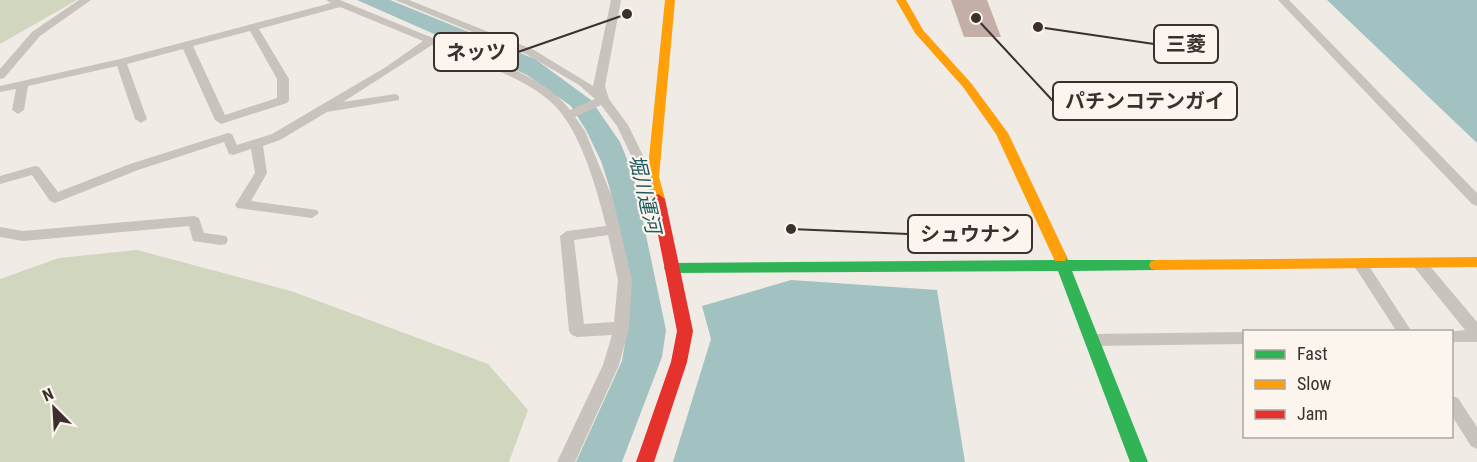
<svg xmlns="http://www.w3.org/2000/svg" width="1477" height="462" viewBox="0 0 1477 462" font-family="'Roboto Condensed','Noto Sans JP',sans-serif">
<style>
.green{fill:#d1d6bf}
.water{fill:#a1c2c1}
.building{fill:#c3afa7}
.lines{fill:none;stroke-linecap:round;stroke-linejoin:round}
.street{fill:#c9c3be;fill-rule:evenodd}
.fast{fill:#30b455;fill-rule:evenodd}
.slow{fill:#ff9f0a;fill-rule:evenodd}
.jam{fill:#e5322d;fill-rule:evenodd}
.labels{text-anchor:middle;stroke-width:4.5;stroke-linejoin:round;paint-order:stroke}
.water-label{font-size:20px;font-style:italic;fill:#1f5a5e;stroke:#fbf5ee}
.leader{fill:none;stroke:#3b302b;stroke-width:2}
.callout-dot{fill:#3b302b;stroke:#fbf5ee;stroke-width:2}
.callout{fill:#fbf5ee;stroke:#3b302b;stroke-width:2}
.callout-label{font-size:20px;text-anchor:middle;font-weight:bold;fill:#3b302b}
</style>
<rect width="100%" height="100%" fill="#f0ebe5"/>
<path class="green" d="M 0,0 L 77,0 L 0,44 Z
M 137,250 L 291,291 L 488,364 L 528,410 L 509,462 L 0,462 L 0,279 L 59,258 Z"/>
<path class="water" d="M 357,0 L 390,0 L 535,59 L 591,100 L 620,142 L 633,174 L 666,330 L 662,357 L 622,462 L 576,462 L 622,361 L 629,319 L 630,281 L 610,189 L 601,161 L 586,130 L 571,106 L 527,75 Z
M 1327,0 L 1477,0 L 1477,143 Z
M 791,280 L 937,290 L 965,462 L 673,462 L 711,339 L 702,306 Z"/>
<path class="building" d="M 951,0 L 987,0 L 1001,37 L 964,37 Z"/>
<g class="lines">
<path class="street" d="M 79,0 L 91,0 L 40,36 L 4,78 L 0,79 L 0,69 L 32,32 Z
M 326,0 L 340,0 C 377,15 413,30 450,45 C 488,60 545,76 570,110 L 595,99 L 579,85 L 526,54 L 395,0 L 409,0 L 534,50 L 593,86 L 611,0 L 621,0 L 605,86 L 609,99 L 628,125 L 650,170 L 659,177 L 653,181 L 641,176 L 617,126 L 601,105 L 575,117 L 585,131 L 613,199 L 632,280 L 629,328 L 619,365 L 575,462 L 557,462 L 603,365 L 612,335 L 577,337 L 572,335 L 569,331 L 560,236 L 567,231 L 606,226 C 597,190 582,135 556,107 C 527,77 471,61 432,45 L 343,102 L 395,94 L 399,96 L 399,100 L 327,112 L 280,140 L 263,146 L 267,173 L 251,201 L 317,210 L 319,213 L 312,218 L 237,208 L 235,205 L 255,173 L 251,149 L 233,155 L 229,154 L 224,142 L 138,170 L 55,203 L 50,201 L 32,175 L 0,184 L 0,176 L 35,166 L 39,167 L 58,192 L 130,164 L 228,133 L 232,134 L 237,145 L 272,134 L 386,67 L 423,41 L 340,7 L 259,29 L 289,79 L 289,100 L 287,103 L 221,124 L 215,120 L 183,49 L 127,64 L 147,119 L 141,123 L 135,119 L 117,66 L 28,86 L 24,110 L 18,114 L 12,110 L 16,89 L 0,92 L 0,86 L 120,59 L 331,3 ZM 250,31 L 277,79 L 277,98 L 225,115 L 193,46 ZM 608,235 L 618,280 L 614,322 L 584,324 L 574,240 Z
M 1278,0 L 1289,0 L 1477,193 L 1477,206 L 1472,204 Z
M 194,216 L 199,218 L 204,233 L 226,236 L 228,240 L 226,244 L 221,245 L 193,241 L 189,226 L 23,241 L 0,237 L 0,227 L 23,231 Z
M 1419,258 L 1424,259 L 1477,322 L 1477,342 L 1452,342 L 1452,332 L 1447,332 L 1465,330 L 1414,267 L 1412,263 L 1414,259 Z
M 1360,259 L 1365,260 L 1412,332 L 1397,332 L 1353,264 L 1355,260 Z
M 1244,332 L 1244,344 L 1092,346 L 1087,344 L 1084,340 L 1087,336 L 1092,334 Z
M 1452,396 L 1458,398 L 1477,427 L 1477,449 L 1471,446 L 1452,416 Z"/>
<path class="fast" d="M 1060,252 L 1065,253 L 1068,260 L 1156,260 L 1161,261 L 1163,265 L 1161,269 L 1156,270 L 1072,271 L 1148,462 L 1130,462 L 1058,271 L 671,273 L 666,272 L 664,268 L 666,264 L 671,263 L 1054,260 L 1055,253 Z"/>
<path class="slow" d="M 665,0 L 675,0 L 659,177 L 665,199 L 658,204 L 651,199 L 647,177 Z
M 896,0 L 906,0 L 923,30 L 971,83 L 1008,133 L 1067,257 L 1065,261 L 1055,261 L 1053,257 L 996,134 L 963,87 L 915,33 Z
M 1477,257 L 1477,267 L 1156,270 L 1151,269 L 1149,265 L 1151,261 L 1156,260 Z"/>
<path class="jam" d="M 658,194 L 665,199 L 693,331 L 687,362 L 654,462 L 636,462 L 671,362 L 677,331 L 651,199 Z"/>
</g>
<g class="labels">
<g class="water-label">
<text transform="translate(645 194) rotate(77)" y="7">堀川運河</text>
</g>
</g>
<path class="leader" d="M1038 27L1154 44M627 14L518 52M976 18L1053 101M791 229L908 234"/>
<g class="callout-dot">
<circle cx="1038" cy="27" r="6"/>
<circle cx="627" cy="14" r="6"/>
<circle cx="976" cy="18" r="6"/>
<circle cx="791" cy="229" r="6"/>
</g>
<g class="callout">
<rect x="1154" y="25" width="64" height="38" rx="6"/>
<rect x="434" y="33" width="84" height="38" rx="6"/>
<rect x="1053" y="82" width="184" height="38" rx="6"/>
<rect x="908" y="215" width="124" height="38" rx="6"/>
</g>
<g class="callout-label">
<text x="1186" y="51">三菱</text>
<text x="476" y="59">ネッツ</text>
<text x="1145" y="108">パチンコテンガイ</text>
<text x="970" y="241">シュウナン</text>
</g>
<rect x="1243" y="330" width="210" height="108" fill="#fbf5ee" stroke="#aea6a0" stroke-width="1.5"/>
<rect x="1255" y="350" width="30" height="9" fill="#30b455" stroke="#aea6a0" stroke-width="1.5"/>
<text x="1297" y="360" font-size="18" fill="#3b302b">Fast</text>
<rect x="1255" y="380" width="30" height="9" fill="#ff9f0a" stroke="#aea6a0" stroke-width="1.5"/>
<text x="1297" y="390" font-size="18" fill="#3b302b">Slow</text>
<rect x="1255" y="410" width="30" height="9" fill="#e5322d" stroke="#aea6a0" stroke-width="1.5"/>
<text x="1297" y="420" font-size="18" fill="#3b302b">Jam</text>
<g transform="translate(54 408) rotate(336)" stroke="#fbf5ee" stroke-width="4.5" paint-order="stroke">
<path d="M0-4.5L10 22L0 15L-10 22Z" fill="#3b302b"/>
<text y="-9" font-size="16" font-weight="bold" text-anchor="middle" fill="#3b302b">N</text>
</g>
</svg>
